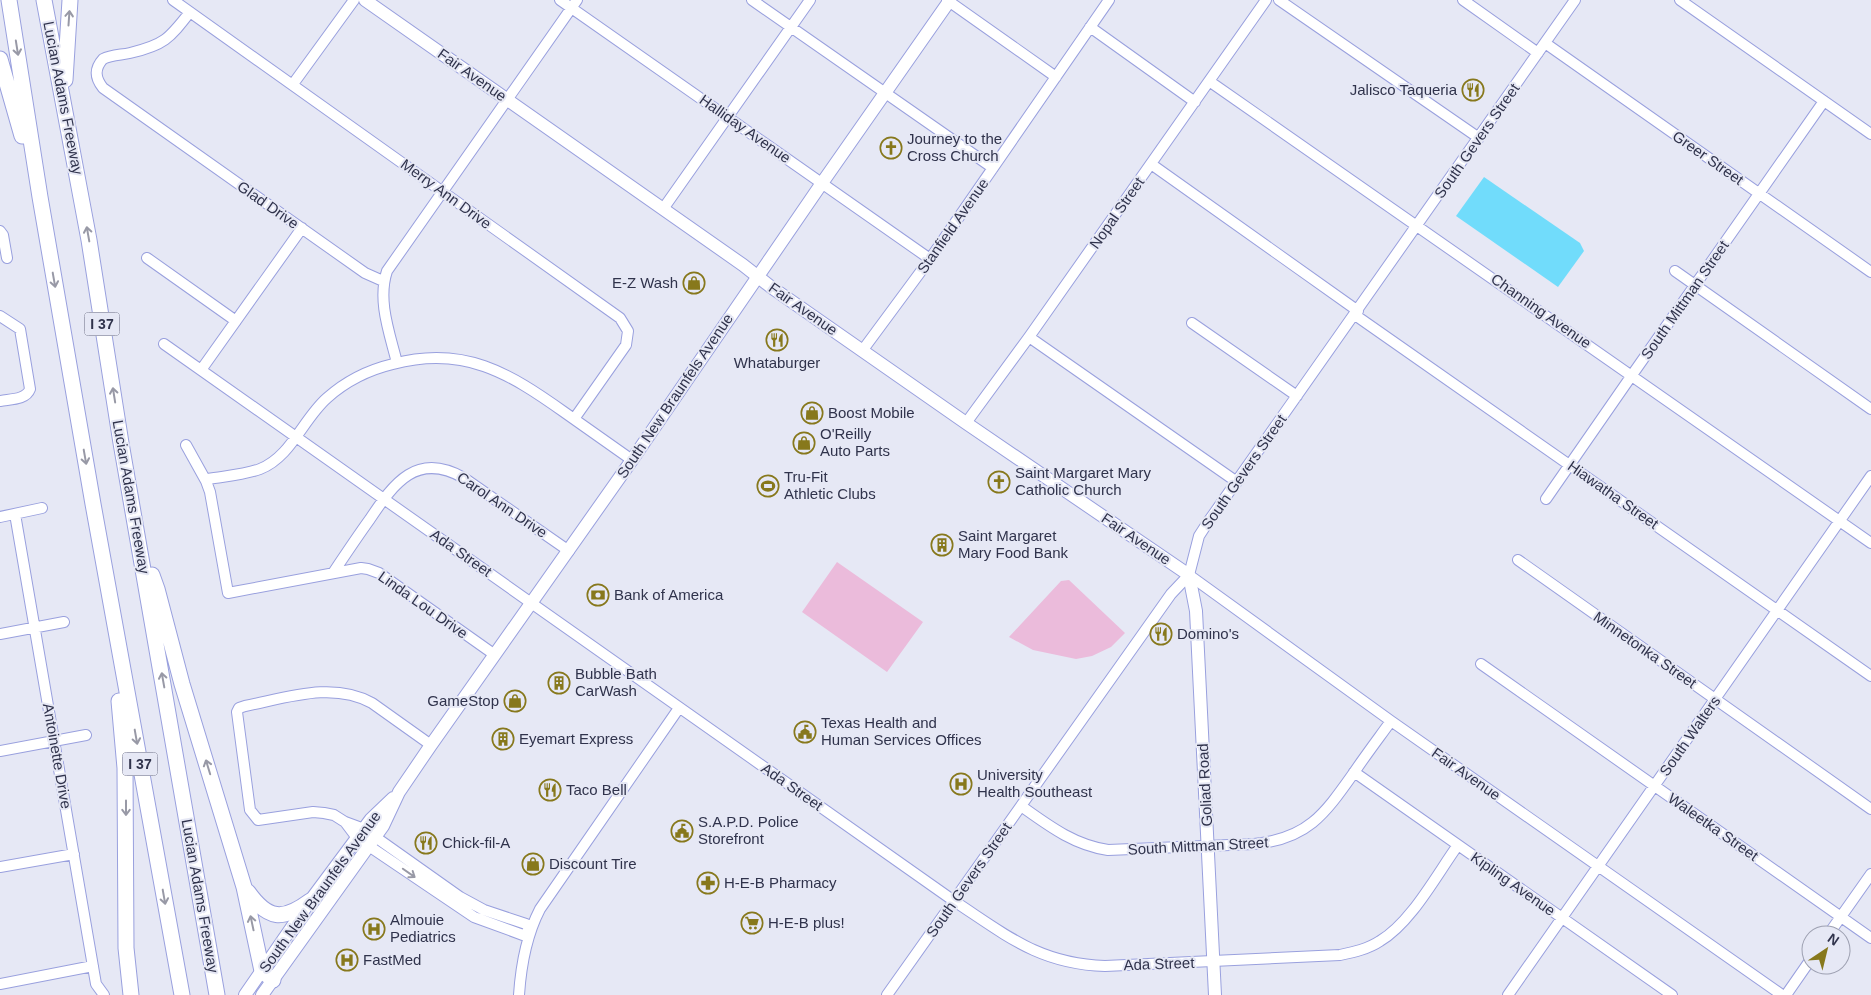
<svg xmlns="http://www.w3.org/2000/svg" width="1871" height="995" viewBox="0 0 1871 995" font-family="Arial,sans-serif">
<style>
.green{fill:#ebbbdb}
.water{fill:#71dcfb}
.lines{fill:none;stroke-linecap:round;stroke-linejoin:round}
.minor-casing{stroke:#99a0de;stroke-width:12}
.major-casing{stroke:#99a0de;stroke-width:14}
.highway-casing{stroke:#99a0de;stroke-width:17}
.minor{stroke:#fff;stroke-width:10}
.major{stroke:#fff;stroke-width:12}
.highway{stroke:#fff;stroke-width:15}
.oneway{stroke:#9899a6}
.labels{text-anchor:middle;stroke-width:4;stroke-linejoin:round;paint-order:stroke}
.shield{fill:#e6e8f5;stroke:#67697f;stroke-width:1}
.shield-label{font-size:14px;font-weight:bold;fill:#30334c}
.street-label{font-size:15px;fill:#30334c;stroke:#e6e8f5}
.poi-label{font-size:15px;fill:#30334c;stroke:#e6e8f5;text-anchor:start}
</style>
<rect width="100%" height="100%" fill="#e6e8f5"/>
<path class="green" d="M 837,562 L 923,622 L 887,672 L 802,612 Z
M 1069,580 L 1125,633 L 1111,647 L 1092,656 L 1076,659 L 1033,650 L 1009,637 L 1061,581 Z"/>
<path class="water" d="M 1484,177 L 1580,243 L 1584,251 L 1558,287 L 1456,216 Z"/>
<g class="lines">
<g class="minor-casing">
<path id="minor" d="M 173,0 L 620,318 L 628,331 L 626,345 L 574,419
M 560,0 L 930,259
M 752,0 L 993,168
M 947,0 L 1056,77
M 1279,0 L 1479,138
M 1463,0 L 1538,53
M 1680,0 L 1871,134
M 190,12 C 169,39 164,45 130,53 C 121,55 111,55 103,59 C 94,69 95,78 103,88 L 365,273 L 383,281
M 1090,27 L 1195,102
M 1545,43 L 1871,272
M 1209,81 L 1871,543
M 293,84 L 354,0
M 1151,164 L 1358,311
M 663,209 L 810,0
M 0,231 L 3,235 L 7,258
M 147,258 L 236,321
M 1675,271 L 1871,409
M 1355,315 L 1871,676
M 0,316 L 20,329 L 30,389 C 26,400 10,399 0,401
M 1192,323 L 1297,396
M 1029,337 L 1237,482
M 164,344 L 954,901 C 1006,935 1039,964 1105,966 L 1340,955 C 1354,952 1368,949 1380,941 C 1411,923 1437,874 1458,845
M 862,351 L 930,259 L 1109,0
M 397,363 C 390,334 377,301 387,271 L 577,0
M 201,370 L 302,228
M 966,423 L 1029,337 L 1266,0
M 186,445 L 206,481 L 210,492 L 228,593 L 361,568 L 368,569 L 379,573 L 495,655
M 206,481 L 208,479 C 225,476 244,475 260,469 C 291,457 303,419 327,398 C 346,381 368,370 393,364 C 464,345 509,373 564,412 C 587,428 609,444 632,460
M 1546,499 L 1632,375 L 1824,101
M 15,514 L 96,984 L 104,995
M 0,517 L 42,508
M 1518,560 L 1871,809
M 333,573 C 345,555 357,537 370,519 C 394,483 417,451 464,478 L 569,551
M 1189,575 L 1391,721 L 1782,995
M 0,634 L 64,622
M 1481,664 L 1871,938
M 0,751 L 86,735
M 1354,772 L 1672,995
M 1021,806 C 1049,826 1074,845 1108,850 L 1254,844 C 1307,839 1324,815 1353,774 C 1365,756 1378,739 1391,721
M 345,822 L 357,838 L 474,917 L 523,935 L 530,931 L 526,924 L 484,910 L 460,897 L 364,829 L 345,822 L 334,815 L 324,813 L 313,812 L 258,820 L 250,810 L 237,712 L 239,708 L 245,706 C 286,698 333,681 372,703 L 431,745
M 0,867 L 74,854
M 1828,935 L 1871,874
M 0,984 L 93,966
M 519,995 C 521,965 526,936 540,909 L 679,708
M 887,995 L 1171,594 L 1189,575 L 1199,536 L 1208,522 L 1575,0
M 1508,995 L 1871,476
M 1786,995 L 1811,959"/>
</g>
<g class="major-casing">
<path id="major" d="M 365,0 L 743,265 L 771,287 L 966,423 L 1189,575 L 1196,611 L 1215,995
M 245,995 L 310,901 L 371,819 L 393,798
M 262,995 L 383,826 L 399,792 L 431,745 L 632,460 L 822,183 L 950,0"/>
</g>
<g class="highway-casing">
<path id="highway" d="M 9,0 L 40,197 L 93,504 L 182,995
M 44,0 L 89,240 L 121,443 L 217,995
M 0,59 L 22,136
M 65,80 L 70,0
M 152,575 L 157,589 L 182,684 L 244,887 L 262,971 L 273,980
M 119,701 L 125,768 L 126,948 L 131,995
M 248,892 C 268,920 283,921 310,901"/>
</g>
<use href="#minor" class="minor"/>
<use href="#major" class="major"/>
<use href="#highway" class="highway"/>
</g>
<defs><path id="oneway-shaft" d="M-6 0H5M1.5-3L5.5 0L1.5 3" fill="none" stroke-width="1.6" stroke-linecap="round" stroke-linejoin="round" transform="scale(1.25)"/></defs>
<g class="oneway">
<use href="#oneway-shaft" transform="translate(69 18) rotate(-86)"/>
<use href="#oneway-shaft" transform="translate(17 48) rotate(81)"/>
<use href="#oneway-shaft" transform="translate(88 234) rotate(-100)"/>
<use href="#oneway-shaft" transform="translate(54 280) rotate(80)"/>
<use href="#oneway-shaft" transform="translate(114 395) rotate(-99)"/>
<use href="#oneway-shaft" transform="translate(85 457) rotate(80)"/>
<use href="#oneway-shaft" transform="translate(163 680) rotate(-100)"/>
<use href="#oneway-shaft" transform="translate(136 737) rotate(80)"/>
<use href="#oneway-shaft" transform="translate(208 767) rotate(-107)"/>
<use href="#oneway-shaft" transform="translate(126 808) rotate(90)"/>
<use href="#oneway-shaft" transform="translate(409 873) rotate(35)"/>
<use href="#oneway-shaft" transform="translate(164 897) rotate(80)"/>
<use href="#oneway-shaft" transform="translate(252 923) rotate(-102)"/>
</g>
<defs>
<g id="restaurant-ring" transform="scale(1.125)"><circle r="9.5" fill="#e6e8f5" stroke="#87781c" stroke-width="1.5"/><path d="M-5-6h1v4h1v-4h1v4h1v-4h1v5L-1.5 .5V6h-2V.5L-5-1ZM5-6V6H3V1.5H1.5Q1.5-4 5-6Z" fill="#87781c"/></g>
<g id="church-ring" transform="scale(1.125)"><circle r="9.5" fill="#e6e8f5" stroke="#87781c" stroke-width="1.5"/><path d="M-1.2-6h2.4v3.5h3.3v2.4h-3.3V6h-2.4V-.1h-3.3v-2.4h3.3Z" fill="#87781c"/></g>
<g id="shop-ring" transform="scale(1.125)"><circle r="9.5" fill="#e6e8f5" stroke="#87781c" stroke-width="1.5"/><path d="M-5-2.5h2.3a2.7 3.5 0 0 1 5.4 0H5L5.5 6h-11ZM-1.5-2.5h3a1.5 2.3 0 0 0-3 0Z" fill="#87781c"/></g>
<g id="stadium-ring" transform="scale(1.125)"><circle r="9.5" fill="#e6e8f5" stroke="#87781c" stroke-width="1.5"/><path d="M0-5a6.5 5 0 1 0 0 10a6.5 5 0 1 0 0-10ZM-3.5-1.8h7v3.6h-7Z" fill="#87781c"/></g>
<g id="building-ring" transform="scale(1.125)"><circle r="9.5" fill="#e6e8f5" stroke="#87781c" stroke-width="1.5"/><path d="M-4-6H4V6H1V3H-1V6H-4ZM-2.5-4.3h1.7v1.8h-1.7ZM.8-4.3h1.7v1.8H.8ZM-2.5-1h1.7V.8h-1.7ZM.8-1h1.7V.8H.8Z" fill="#87781c"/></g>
<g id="bank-ring" transform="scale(1.125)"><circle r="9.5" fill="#e6e8f5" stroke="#87781c" stroke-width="1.5"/><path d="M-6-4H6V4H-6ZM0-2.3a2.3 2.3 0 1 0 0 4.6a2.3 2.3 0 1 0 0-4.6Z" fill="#87781c"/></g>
<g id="civic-ring" transform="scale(1.125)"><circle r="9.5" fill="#e6e8f5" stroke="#87781c" stroke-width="1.5"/><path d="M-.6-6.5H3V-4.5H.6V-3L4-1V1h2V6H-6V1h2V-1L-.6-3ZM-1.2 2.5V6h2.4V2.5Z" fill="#87781c"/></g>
<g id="hospital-ring" transform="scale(1.125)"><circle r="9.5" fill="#e6e8f5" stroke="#87781c" stroke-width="1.5"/><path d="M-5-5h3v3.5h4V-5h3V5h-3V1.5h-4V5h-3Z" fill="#87781c"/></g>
<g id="pharmacy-ring" transform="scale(1.125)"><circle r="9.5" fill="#e6e8f5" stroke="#87781c" stroke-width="1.5"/><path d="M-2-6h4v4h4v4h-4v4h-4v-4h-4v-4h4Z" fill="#87781c"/></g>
<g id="supermarket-ring" transform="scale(1.125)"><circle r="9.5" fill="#e6e8f5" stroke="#87781c" stroke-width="1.5"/><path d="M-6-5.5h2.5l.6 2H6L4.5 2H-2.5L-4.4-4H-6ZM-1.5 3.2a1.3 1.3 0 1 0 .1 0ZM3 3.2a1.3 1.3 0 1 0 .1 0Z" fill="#87781c"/></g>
</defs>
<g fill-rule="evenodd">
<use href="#restaurant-ring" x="1473" y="90"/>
<use href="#church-ring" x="891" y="148"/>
<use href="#shop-ring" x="694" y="283"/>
<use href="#restaurant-ring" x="777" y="340"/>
<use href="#shop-ring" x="812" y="413"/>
<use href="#shop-ring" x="804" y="443"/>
<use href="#church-ring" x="999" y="482"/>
<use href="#stadium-ring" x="768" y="486"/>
<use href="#building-ring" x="942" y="545"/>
<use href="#bank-ring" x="598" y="595"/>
<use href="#restaurant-ring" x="1161" y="634"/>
<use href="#building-ring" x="559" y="683"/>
<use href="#shop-ring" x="515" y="701"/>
<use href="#civic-ring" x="805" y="732"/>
<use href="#building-ring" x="503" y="739"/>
<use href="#hospital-ring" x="961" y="784"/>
<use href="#restaurant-ring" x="550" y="790"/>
<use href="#civic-ring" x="682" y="831"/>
<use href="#restaurant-ring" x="426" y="843"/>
<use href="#shop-ring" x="533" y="864"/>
<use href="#pharmacy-ring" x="708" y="883"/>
<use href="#supermarket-ring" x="752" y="923"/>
<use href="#hospital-ring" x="374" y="929"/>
<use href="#hospital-ring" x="347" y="960"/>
</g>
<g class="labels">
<g class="shield">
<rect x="84.5" y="312.5" width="35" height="23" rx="4"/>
<rect x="122.5" y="752.5" width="35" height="23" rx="4"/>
</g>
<g class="shield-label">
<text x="102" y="329">I 37</text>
<text x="140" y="769">I 37</text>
</g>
<g class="street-label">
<text transform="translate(472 75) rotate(35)" y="5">Fair Avenue</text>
<text transform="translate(63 98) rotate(79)" y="5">Lucian Adams Freeway</text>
<text transform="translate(745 129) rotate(35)" y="5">Halliday Avenue</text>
<text transform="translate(1477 141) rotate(-55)" y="5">South Gevers Street</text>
<text transform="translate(1708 158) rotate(35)" y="5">Greer Street</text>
<text transform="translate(446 194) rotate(36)" y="5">Merry Ann Drive</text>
<text transform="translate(268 205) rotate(35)" y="5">Glad Drive</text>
<text transform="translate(1117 213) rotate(-55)" y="5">Nopal Street</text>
<text transform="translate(953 226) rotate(-55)" y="5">Stanfield Avenue</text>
<text transform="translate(1685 300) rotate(-55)" y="5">South Mittman Street</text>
<text transform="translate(803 309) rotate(35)" y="5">Fair Avenue</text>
<text transform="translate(1541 311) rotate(35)" y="5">Channing Avenue</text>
<text transform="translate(675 396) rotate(-56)" y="5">South New Braunfels Avenue</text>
<text transform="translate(1244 472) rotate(-55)" y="5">South Gevers Street</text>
<text transform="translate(1613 495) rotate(35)" y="5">Hiawatha Street</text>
<text transform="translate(131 497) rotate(80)" y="5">Lucian Adams Freeway</text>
<text transform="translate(502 505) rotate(34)" y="5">Carol Ann Drive</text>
<text transform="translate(1136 539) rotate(34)" y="5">Fair Avenue</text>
<text transform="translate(461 553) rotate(35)" y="5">Ada Street</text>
<text transform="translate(423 605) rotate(35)" y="5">Linda Lou Drive</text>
<text transform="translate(1645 650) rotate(35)" y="5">Minnetonka Street</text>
<text transform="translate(1690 736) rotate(-55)" y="5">South Walters</text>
<text transform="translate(57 756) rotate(80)" y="5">Antoinette Drive</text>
<text transform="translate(1466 774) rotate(35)" y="5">Fair Avenue</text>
<text transform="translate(1205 785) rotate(-93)" y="5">Goliad Road</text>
<text transform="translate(792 787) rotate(35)" y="5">Ada Street</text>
<text transform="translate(1713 827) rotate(35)" y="5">Waleetka Street</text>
<text transform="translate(1198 846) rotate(-3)" y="5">South Mittman Street</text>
<text transform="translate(969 880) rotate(-55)" y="5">South Gevers Street</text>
<text transform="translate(1513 884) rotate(35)" y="5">Kipling Avenue</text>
<text transform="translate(320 892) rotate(-54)" y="5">South New Braunfels Avenue</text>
<text transform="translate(200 896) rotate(80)" y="5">Lucian Adams Freeway</text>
<text transform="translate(1159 964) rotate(-2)" y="5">Ada Street</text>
</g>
<g class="poi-label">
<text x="1457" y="95" text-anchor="end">Jalisco Taqueria</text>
<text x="907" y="144">Journey to the<tspan x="907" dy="17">Cross Church</tspan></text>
<text x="678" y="288" text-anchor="end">E-Z Wash</text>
<text x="777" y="368" text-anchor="middle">Whataburger</text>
<text x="828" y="418">Boost Mobile</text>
<text x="820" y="439">O'Reilly<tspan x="820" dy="17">Auto Parts</tspan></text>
<text x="1015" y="478">Saint Margaret Mary<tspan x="1015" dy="17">Catholic Church</tspan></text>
<text x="784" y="482">Tru-Fit<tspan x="784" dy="17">Athletic Clubs</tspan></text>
<text x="958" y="541">Saint Margaret<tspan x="958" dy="17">Mary Food Bank</tspan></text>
<text x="614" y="600">Bank of America</text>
<text x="1177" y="639">Domino's</text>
<text x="575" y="679">Bubble Bath<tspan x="575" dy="17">CarWash</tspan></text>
<text x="499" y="706" text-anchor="end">GameStop</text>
<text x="821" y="728">Texas Health and<tspan x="821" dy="17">Human Services Offices</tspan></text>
<text x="519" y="744">Eyemart Express</text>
<text x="977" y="780">University<tspan x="977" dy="17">Health Southeast</tspan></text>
<text x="566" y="795">Taco Bell</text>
<text x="698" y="827">S.A.P.D. Police<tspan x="698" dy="17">Storefront</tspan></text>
<text x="442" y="848">Chick-fil-A</text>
<text x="549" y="869">Discount Tire</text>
<text x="724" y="888">H-E-B Pharmacy</text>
<text x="390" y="925">Almouie<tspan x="390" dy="17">Pediatrics</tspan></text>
<text x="768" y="928">H-E-B plus!</text>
<text x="363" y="965">FastMed</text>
</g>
</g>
<g transform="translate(1826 950) rotate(35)"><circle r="24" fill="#e6e8f5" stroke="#9da0b1"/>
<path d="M0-4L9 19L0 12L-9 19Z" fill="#87781c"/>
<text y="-8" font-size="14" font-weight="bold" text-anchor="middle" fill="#30334c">N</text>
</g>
</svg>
